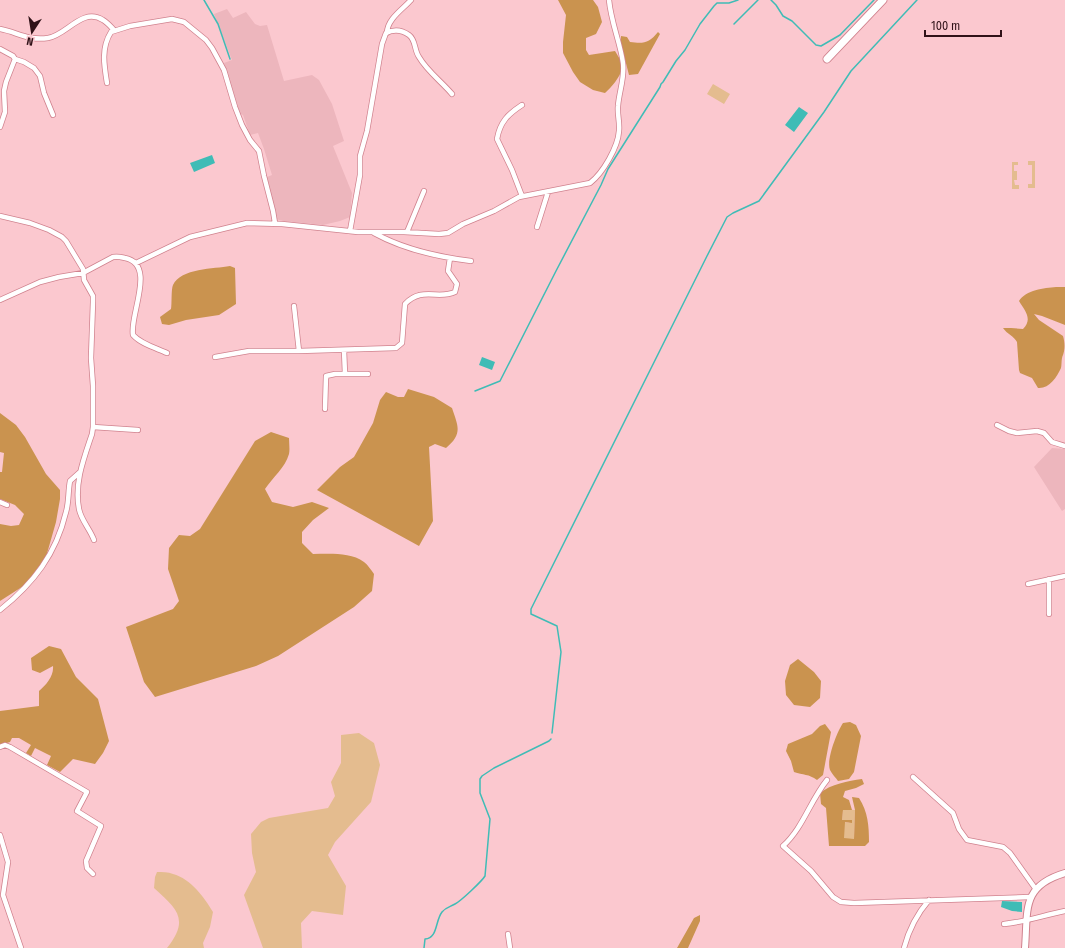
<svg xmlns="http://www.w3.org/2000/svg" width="1065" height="948" viewBox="0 0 1065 948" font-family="'Fira Sans Condensed',sans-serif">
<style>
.built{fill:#edb6bd}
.green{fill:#e4bc8f}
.forest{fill:#ca934f}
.water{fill:#3fbcb6}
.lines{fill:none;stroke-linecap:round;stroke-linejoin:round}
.stream{stroke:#3fbcb6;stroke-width:1.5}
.minor-casing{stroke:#d0828e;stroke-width:6}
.tertiary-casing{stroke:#d0828e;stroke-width:8}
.secondary-casing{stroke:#d0828e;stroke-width:9}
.minor{stroke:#fff;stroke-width:4.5}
.tertiary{stroke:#fff;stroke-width:6}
.secondary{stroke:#fff;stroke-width:7}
</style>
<rect width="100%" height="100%" fill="#fbc8cf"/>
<path class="built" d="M 227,9 L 233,18 L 246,12 L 255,24 L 260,26 L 267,25 L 284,81 L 312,75 L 319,80 L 332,104 L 344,141 L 333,146 L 352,193 L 350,217 L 340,221 L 323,225 L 283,221 L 276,219 L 267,177 L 272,175 L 264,149 L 258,133 L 250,135 L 243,115 L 240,114 L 224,63 L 232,60 L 214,14 Z
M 1052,448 L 1065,449 L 1065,509 L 1062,511 L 1034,467 Z"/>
<path class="green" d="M 713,84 L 730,94 L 724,104 L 707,94 Z
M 1028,161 L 1035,161 L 1035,188 L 1028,188 L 1028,184 L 1032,184 L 1032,165 L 1028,165 Z
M 1012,162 L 1018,162 L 1018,165 L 1014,165 L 1014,171 L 1017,171 L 1017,180 L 1014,180 L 1015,185 L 1019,185 L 1019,189 L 1012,189 Z
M 359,733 L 374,743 L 380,765 L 371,802 L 335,842 L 328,855 L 346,886 L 343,915 L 312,911 L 301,923 L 302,948 L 263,948 L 244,895 L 256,872 L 252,853 L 251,834 L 261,822 L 269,818 L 328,808 L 335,796 L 331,782 L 341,763 L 341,735 Z
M 843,809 L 855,810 L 854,839 L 844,839 L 844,822 L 852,823 L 842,820 Z
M 157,872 C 162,872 168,872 173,874 C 191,879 204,897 213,912 L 210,927 L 203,943 L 204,948 L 167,948 C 190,919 177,909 154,888 L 155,877 Z"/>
<path class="forest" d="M 558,0 L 593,0 L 598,7 L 602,22 L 596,34 L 586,38 L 586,50 L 589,55 L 615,51 C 618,56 623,63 622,69 C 620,77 611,88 605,93 L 593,90 L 580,82 L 573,72 L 563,53 L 563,42 L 566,15 Z
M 658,32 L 660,34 L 638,74 L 629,75 L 621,44 L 621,36 L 627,37 L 630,42 C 644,44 649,43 658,32 Z
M 230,266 L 235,268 L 236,304 L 219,315 L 186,320 L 169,325 L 162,324 L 160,317 L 171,309 C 172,304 171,289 173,285 C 181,268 214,269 230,266 Z
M 1056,287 L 1065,287 L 1065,325 L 1042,316 L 1034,314 L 1039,320 L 1063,336 C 1065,343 1065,349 1063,355 C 1061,359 1062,364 1061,368 C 1057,377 1049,389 1038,388 L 1032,378 L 1020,373 L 1019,370 L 1017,342 C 1014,336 1007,334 1003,328 L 1011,328 L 1023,329 C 1033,319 1025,311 1019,301 C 1026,290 1044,288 1056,287 Z
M 408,389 L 434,397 L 452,408 C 458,426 463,434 446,448 L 435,444 L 429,447 L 433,521 L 419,546 L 317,490 L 340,467 L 354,457 L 373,423 L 380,400 L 386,392 L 398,397 L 404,397 Z
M 0,413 L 16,425 L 25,437 L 46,474 L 60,490 L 60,499 L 56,522 L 46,557 L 25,585 L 0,601 L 0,524 L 11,526 L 19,525 L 24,514 L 15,505 L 0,499 L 0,472 L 2,472 L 4,453 L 0,452 Z
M 271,432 L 289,438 C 289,443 290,449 289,454 C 285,468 273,477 265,489 L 272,502 L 293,507 L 312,502 L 329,508 L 313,520 L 302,532 L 302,543 L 313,554 C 330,554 350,552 364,562 C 368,565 371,570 374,574 L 372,591 L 354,607 L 278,656 L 256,666 L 155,697 L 144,682 L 126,627 L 173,609 L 179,601 L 168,569 L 169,548 L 179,535 L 190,536 L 200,529 L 255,441 Z
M 49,646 L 61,649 L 76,677 L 98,699 L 109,741 L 103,753 L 95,764 L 73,759 L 60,772 L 47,765 L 51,756 L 35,748 L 31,756 L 26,753 L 31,745 L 19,738 L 12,738 L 10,742 L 0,745 L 0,711 L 39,706 L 39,691 C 46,685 54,676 53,666 L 40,673 L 32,670 L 31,658 Z
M 798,659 L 814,672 L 821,681 L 820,698 L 810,707 L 794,705 L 786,695 L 785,681 L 790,665 Z
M 850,722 L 856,725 L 861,736 L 854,772 L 849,779 L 838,781 C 836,778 832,774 830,770 C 826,760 837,732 843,723 Z
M 825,724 L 831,732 L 823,775 L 817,780 C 809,774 803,775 794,772 L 791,761 L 786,751 L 788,744 L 812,734 L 820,726 Z
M 862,779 L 864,784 L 856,788 L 845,791 L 843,797 L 849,800 L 852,810 L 843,810 L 842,820 L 852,820 L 852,823 L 845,822 L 844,838 L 854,839 L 855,810 L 852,797 L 859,798 C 868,812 869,826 869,842 L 865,846 L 829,846 L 826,808 L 821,804 L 820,793 C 831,784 848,781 862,779 Z
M 700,915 L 700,921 L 688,948 L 677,948 L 694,918 Z"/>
<path class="water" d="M 799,107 L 808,113 L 794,132 L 785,125 Z
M 212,155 L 215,163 L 194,172 L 190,163 Z
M 482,357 L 495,362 L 492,370 L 479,365 Z
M 1002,901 L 1022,902 L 1022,912 L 1012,911 L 1001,907 Z"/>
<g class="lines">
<path class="stream" d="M 204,0 L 218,24 L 230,59
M 771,0 L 776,5 L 783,16 L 792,21 L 816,45 L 821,46 L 840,35 L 874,0
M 734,24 L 758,0
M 475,391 L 500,381 L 556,271 L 601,185 L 608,169 L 660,87 L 661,84 L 663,82 L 676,61 L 685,50 L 700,24 L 714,6 L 717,3 L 729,3 L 738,0
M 552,733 L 561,652 L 557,626 L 531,614 L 531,609 L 707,256 L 727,217 L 733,213 L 759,201 L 824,112 L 851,71 L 917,0
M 424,948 L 425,939 C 438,938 435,921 442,912 C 446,907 450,907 455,904 C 461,901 482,881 485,876 L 490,819 L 480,793 L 480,779 L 482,776 L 494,768 L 549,741 L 551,739"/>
<g class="minor-casing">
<path id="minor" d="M 0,29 C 17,32 28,41 48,38 C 67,35 82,7 103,20 C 107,22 111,27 114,30
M 387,33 C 387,19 403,9 411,0
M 0,49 L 13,56 L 15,59 L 6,82 L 4,91 L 5,112 L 0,127
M 15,59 L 24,62 L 34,68 L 40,76 L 44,93 L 53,115
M 107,83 C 104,65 101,48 111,32 L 130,26 L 172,19 L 184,22 L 206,40 L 212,48 L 224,70 L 235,107 L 242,125 L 250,140 L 259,151 L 264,176 L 273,211 L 275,223
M 522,105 C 508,114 500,122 497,139 L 512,170 L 522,196
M 0,216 L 30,223 L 49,230 L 62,237 L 66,241 L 83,269 L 84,280 L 93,296 L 93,302 L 91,358 L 93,386 L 93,427 L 92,434 C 84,458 74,483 79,509 C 81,520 90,529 94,540
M 537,227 L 548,192
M 350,231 L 360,175 L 360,156 L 367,131 L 382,44 L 386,33 C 394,29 402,30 409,35 C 416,40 414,50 419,57 C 427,71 442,82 452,94
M 407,232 L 424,191
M 374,233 C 403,249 438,257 471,261
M 136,263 L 190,237 L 247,223 L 282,224 L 358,232 L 404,232 L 439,234 L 448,233 L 463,224 L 494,211 L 519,197 L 590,183 C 603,173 618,147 619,131 C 620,122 617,114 618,106 C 619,92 625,77 623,63 C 620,42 611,22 609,0
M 0,300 L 40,282 L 59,277 L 83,273 L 113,257 C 118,256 121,257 125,258 C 157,264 129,316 133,335 C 141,344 156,348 167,353
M 294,306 L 299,351
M 344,350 L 345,374
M 215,357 L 249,351 L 299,351 L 396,348 L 402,343 L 405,304 C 422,286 438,300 455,292 L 457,284 L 448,271 L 450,258
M 325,409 L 326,376 L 335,374 L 368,374
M 997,425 L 1009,431 L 1017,433 L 1037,431 L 1044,433 L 1052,442 L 1065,446
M 93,427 L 138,430
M 0,502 L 7,505
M 1049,579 L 1049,614
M 1028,584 L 1065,576
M 0,610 C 34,583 56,554 66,512 C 69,502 68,491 70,481 L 80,472
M 0,747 L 5,745 L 10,747 L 87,792 L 77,811 L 101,826 L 86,861 L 87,868 L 93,874
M 913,777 L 953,813 L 959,829 L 967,840 L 1003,847 L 1010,853 L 1035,888
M 827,780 C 810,801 803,828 783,846 L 811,871 L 833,897 L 841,902 L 854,903 L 1030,897
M 0,835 L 8,862 L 3,895 L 21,948
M 1004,924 C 1025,922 1044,915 1065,911
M 508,934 L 510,948
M 904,948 C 909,929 916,915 929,900"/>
</g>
<g class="tertiary-casing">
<path id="tertiary" d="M 1025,948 C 1028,910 1021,886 1065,873"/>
</g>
<g class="secondary-casing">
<path id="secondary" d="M 827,59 L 883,0"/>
</g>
<use href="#minor" class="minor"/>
<use href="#tertiary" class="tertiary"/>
<use href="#secondary" class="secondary"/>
</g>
<g transform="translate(32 32) rotate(192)" stroke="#fbc8cf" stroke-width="3" paint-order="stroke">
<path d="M0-3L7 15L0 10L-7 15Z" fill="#301218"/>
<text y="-6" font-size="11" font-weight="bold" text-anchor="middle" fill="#301218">N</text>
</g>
<path d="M925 30v6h76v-6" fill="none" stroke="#301218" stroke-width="2"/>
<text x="931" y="30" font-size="12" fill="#301218" stroke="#fbc8cf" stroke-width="3" paint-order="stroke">100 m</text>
</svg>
